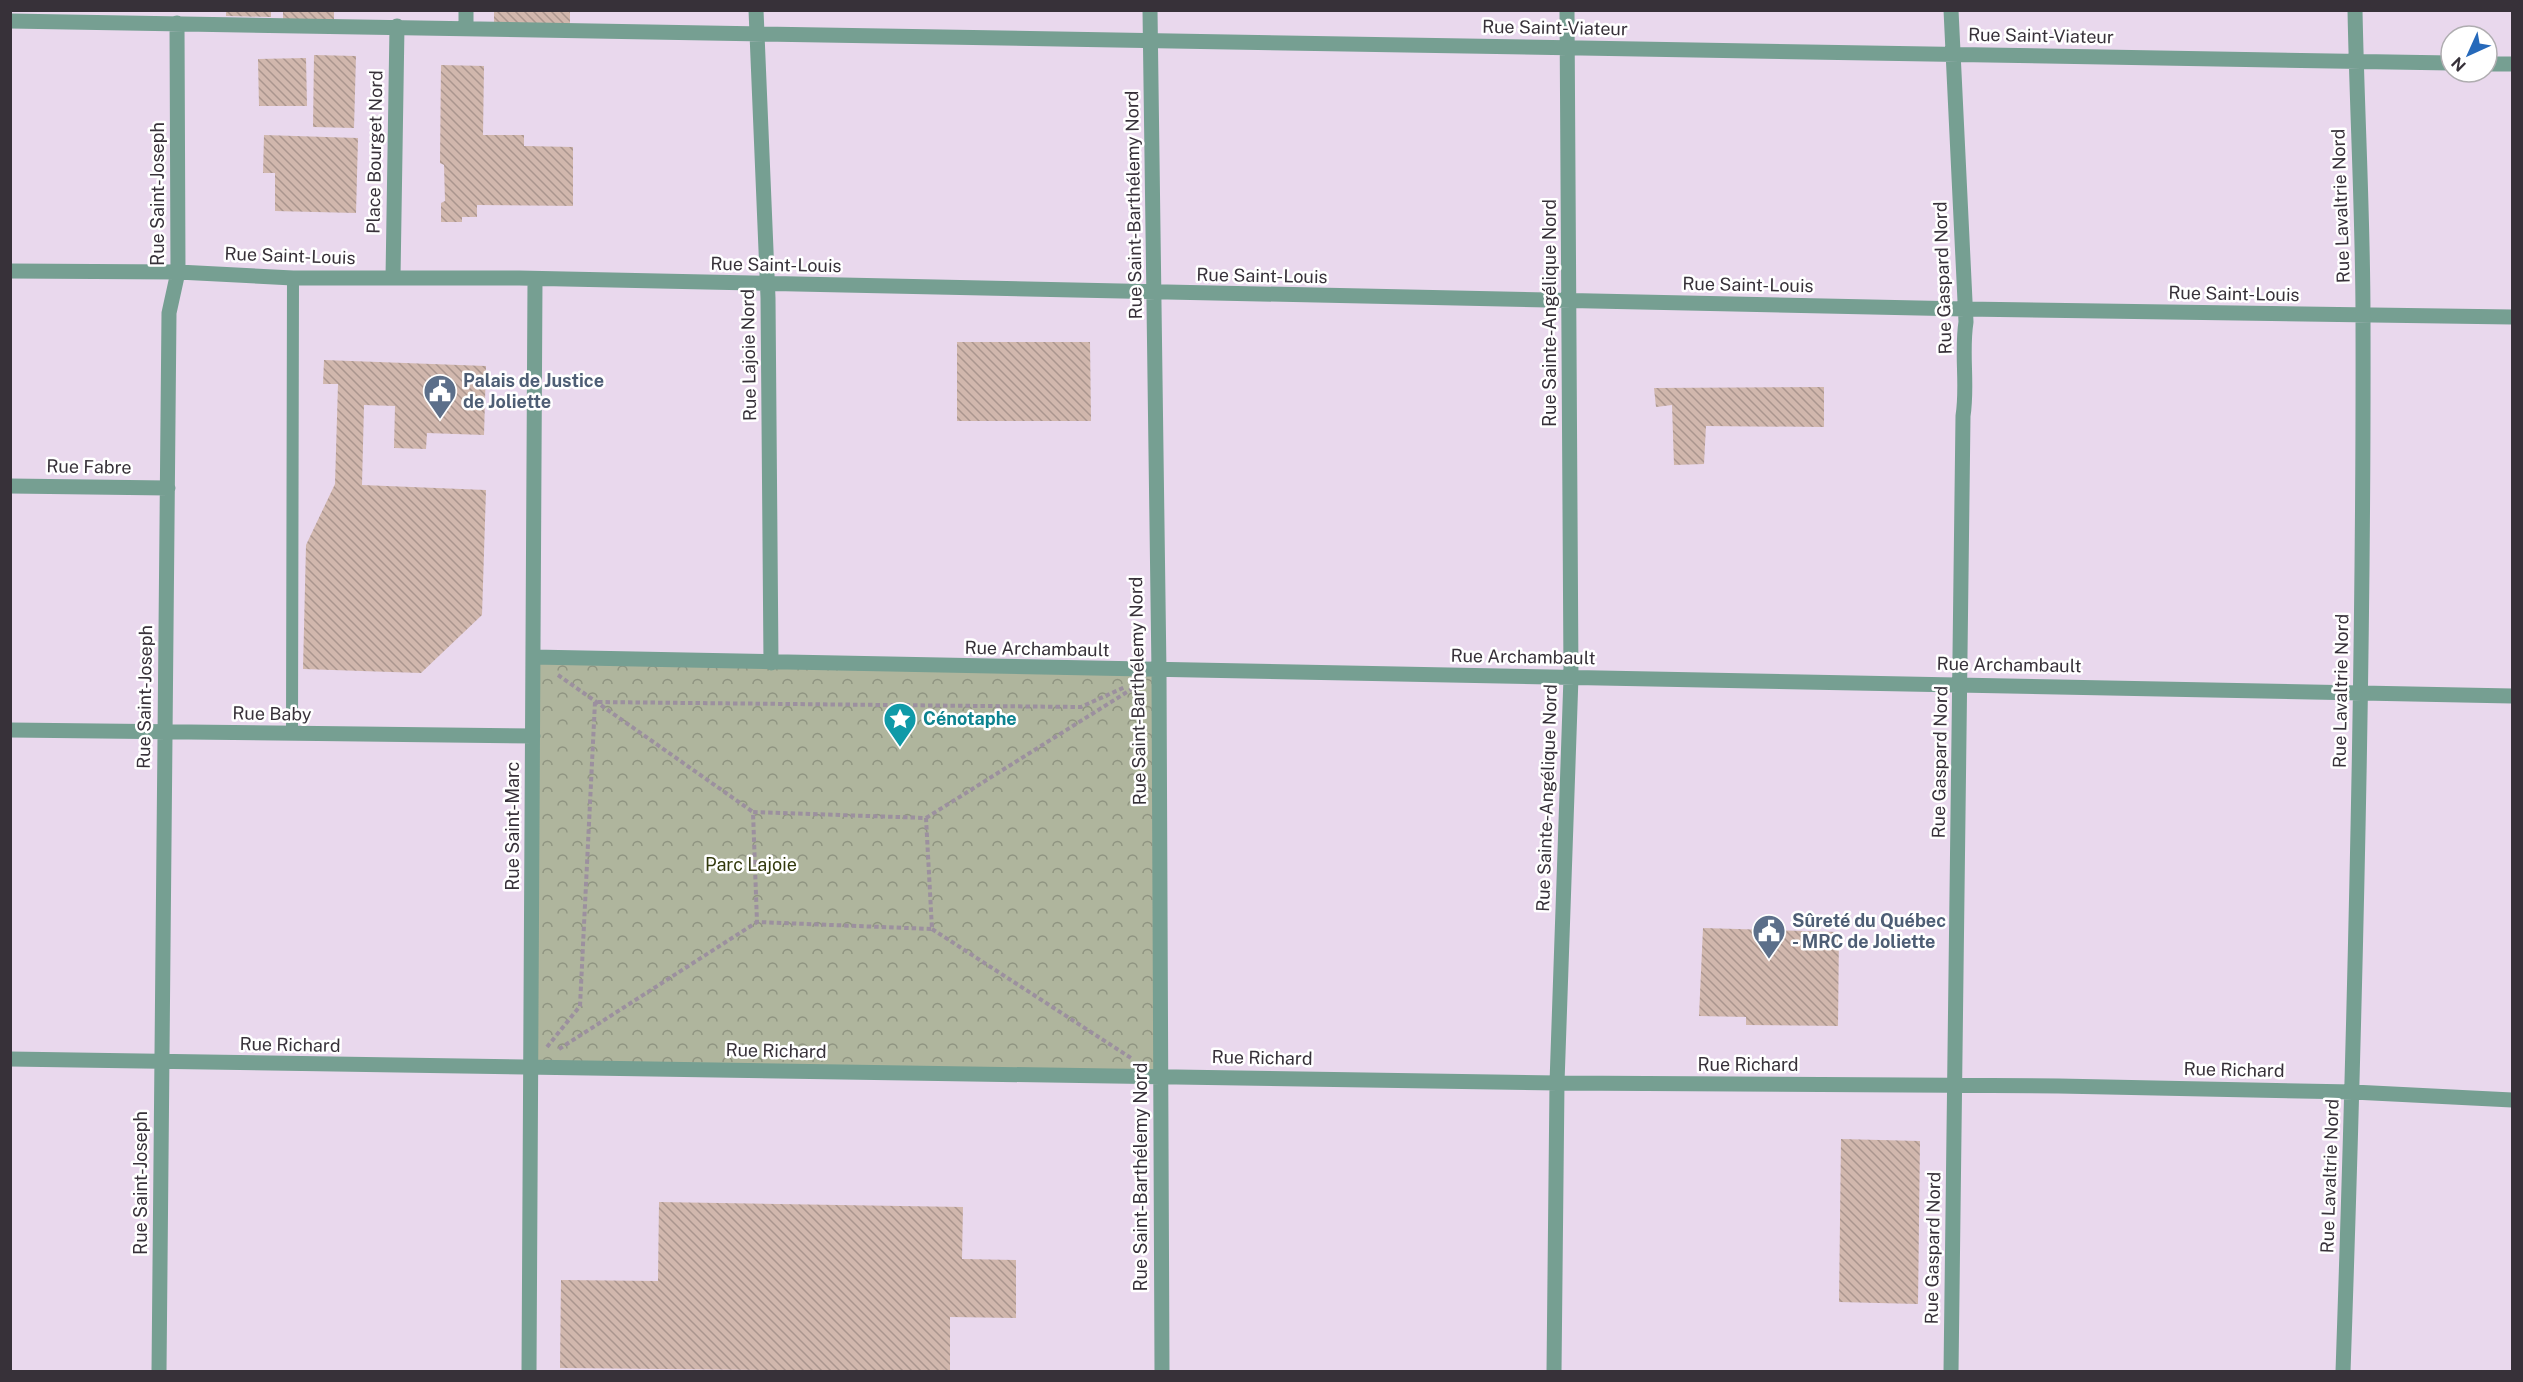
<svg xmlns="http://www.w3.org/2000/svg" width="2523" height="1382" viewBox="0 0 2523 1382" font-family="'Public Sans',sans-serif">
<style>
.park{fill:url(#park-crowns)}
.building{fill:url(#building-back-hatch)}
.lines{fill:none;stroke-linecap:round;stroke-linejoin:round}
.path{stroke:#9c909f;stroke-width:4;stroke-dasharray:4.5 3;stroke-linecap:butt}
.lane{stroke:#769f92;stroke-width:12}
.street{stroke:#769f92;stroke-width:15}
.labels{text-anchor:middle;stroke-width:5;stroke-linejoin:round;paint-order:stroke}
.street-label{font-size:18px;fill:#373139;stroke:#fff}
.service-label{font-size:18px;font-weight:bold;fill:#4e5e75;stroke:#fff;text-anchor:start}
.culture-label{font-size:18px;font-weight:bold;fill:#0d838f;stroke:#fff;text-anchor:start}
.park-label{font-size:18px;fill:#32390d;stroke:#fff}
</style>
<defs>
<pattern id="park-crowns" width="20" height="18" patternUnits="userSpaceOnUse" patternTransform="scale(1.5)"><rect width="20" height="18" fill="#afb59d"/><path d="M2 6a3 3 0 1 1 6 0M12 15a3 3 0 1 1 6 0" fill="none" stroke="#8f9481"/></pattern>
<pattern id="building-back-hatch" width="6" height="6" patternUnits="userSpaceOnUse" patternTransform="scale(1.5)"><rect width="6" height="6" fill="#d1b7ad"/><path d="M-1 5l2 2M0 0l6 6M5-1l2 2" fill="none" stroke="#aa958e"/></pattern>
</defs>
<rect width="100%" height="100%" fill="#e9d8ed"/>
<path class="park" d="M 533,657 L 1159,672 L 1160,1076 L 531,1068 Z"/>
<path class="building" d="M 226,10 L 271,10 L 271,17 L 226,16 Z
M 283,10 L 334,10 L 334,20 L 283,20 Z
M 494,10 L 570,10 L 570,25 L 494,24 Z
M 314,55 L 356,56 L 354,128 L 313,127 Z
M 306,58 L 307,106 L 259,106 L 258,59 Z
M 441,65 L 484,66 L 483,135 L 524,135 L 524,146 L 573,147 L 573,206 L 477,205 L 477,217 L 462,217 L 462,222 L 441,222 L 441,203 L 445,201 L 444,165 L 440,163 Z
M 264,135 L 358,138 L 356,213 L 275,211 L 275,173 L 263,173 Z
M 957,342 L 1090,342 L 1091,421 L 957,421 Z
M 324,360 L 486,366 L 484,435 L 427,433 L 426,449 L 394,448 L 395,406 L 364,405 L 362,485 L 486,490 L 482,615 L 421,673 L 303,669 L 306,545 L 335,484 L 338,384 L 323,384 Z
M 1824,387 L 1824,427 L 1706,426 L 1704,464 L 1674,465 L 1672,405 L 1656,407 L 1654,388 Z
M 1703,928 L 1839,932 L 1838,1026 L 1746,1025 L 1746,1017 L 1699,1016 Z
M 1841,1139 L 1920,1141 L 1918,1304 L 1839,1302 Z
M 659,1202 L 963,1207 L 962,1259 L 1016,1260 L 1016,1318 L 950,1317 L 950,1372 L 560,1368 L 561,1280 L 658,1281 Z"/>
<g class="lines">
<path class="path" d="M 558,675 L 753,812
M 926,818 L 1135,687
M 932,929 L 1131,1058
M 547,1047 L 580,1006 L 595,702 L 1081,707 L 1125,687
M 559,1049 L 757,922 L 932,929 L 926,818 L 753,812 L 757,922"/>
<path class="lane" d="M 292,733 L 293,278"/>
<path class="street" d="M 756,10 L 768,298 L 771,663
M 1150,10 L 1159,672 L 1162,1372
M 10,21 L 2451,63
M 466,28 L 466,10
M 2487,64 L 2512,64
M 10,271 L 178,272 L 293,278 L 519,278 L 1965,309 L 2512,317
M 393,278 L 397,26
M 10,486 L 168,488
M 533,657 C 1193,673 1853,679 2512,696
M 10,730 L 533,736
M 10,1059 L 1557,1083 L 2059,1086 L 2353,1092 L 2512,1100
M 159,1372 L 169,313 L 178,272 L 177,23
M 529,1372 L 535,280
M 1554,1372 L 1557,1083 L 1571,677 L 1567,10
M 1951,1372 L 1963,416 C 1968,385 1961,353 1966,322 L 1951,10
M 2343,1372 C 2355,1021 2364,669 2363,318 C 2363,216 2357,113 2355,10"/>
</g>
<defs>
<g id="civic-pin" transform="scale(1.725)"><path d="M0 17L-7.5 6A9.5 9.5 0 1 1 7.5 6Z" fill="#5c6f8a" stroke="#fff"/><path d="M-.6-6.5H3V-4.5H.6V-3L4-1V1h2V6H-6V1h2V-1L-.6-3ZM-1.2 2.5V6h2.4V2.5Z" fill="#fff"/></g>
<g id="sight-pin" transform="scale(1.725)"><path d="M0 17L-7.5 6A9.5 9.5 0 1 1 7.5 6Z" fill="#0f9aa8" stroke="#fff"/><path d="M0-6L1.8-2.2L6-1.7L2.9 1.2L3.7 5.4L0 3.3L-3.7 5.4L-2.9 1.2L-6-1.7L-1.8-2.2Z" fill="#fff"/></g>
</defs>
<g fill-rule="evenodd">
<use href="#civic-pin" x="440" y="391"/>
<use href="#sight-pin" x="900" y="719"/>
<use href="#civic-pin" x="1769" y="931"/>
</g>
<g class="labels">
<g class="street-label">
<text transform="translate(1555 28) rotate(1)" y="6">Rue Saint-Viateur</text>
<text transform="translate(2041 36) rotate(1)" y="6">Rue Saint-Viateur</text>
<text transform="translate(375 152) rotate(-89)" y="6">Place Bourget Nord</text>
<text transform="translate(158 194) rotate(-90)" y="6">Rue Saint-Joseph</text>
<text transform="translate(1134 205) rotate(-91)" y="6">Rue Saint-Barthélemy Nord</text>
<text transform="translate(2341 206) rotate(-92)" y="6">Rue Lavaltrie Nord</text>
<text transform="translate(290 256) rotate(2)" y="6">Rue Saint-Louis</text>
<text transform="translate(776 265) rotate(1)" y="6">Rue Saint-Louis</text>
<text transform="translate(1262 276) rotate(1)" y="6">Rue Saint-Louis</text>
<text transform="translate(1943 278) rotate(-92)" y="6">Rue Gaspard Nord</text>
<text transform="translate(1748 285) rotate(1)" y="6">Rue Saint-Louis</text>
<text transform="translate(2234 294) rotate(1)" y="6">Rue Saint-Louis</text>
<text transform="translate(1550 313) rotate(-90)" y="6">Rue Sainte-Angélique Nord</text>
<text transform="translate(749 355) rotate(-91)" y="6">Rue Lajoie Nord</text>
<text transform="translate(89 467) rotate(1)" y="6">Rue Fabre</text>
<text transform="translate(1037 649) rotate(1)" y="6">Rue Archambault</text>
<text transform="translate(1523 657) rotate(1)" y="6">Rue Archambault</text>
<text transform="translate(2009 665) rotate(1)" y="6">Rue Archambault</text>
<text transform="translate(1138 691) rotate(-91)" y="6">Rue Saint-Barthélemy Nord</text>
<text transform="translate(2341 691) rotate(-89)" y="6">Rue Lavaltrie Nord</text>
<text transform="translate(145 697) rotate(-89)" y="6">Rue Saint-Joseph</text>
<text transform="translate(272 714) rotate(1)" y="6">Rue Baby</text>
<text transform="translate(1940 762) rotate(-89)" y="6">Rue Gaspard Nord</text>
<text transform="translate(1547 798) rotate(-88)" y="6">Rue Sainte-Angélique Nord</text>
<text transform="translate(513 826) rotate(-90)" y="6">Rue Saint-Marc</text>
<text transform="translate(290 1045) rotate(1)" y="6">Rue Richard</text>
<text transform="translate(776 1051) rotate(1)" y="6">Rue Richard</text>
<text transform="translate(1262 1058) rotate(1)" y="6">Rue Richard</text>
<text x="1748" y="1071">Rue Richard</text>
<text transform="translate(2234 1070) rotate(1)" y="6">Rue Richard</text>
<text transform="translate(2330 1176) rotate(-88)" y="6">Rue Lavaltrie Nord</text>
<text transform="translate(1141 1177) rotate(-90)" y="6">Rue Saint-Barthélemy Nord</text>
<text transform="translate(141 1183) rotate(-90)" y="6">Rue Saint-Joseph</text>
<text transform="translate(1933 1248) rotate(-89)" y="6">Rue Gaspard Nord</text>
</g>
<g class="service-label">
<text x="463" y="387">Palais de Justice<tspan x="463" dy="21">de Joliette</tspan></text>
<text x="1792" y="927">Sûreté du Québec<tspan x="1792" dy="21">- MRC de Joliette</tspan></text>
</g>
<g class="culture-label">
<text x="923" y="725">Cénotaphe</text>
</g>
<g class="park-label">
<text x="751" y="871">Parc Lajoie</text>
</g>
</g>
<rect width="2523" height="1382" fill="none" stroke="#373139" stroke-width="24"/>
<g transform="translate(2469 54) rotate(225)"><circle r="28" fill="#ffffff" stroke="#afadb0" stroke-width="1.5"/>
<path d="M0-4.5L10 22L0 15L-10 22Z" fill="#2669ba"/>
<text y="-9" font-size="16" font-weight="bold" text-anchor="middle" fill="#373139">N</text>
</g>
</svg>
